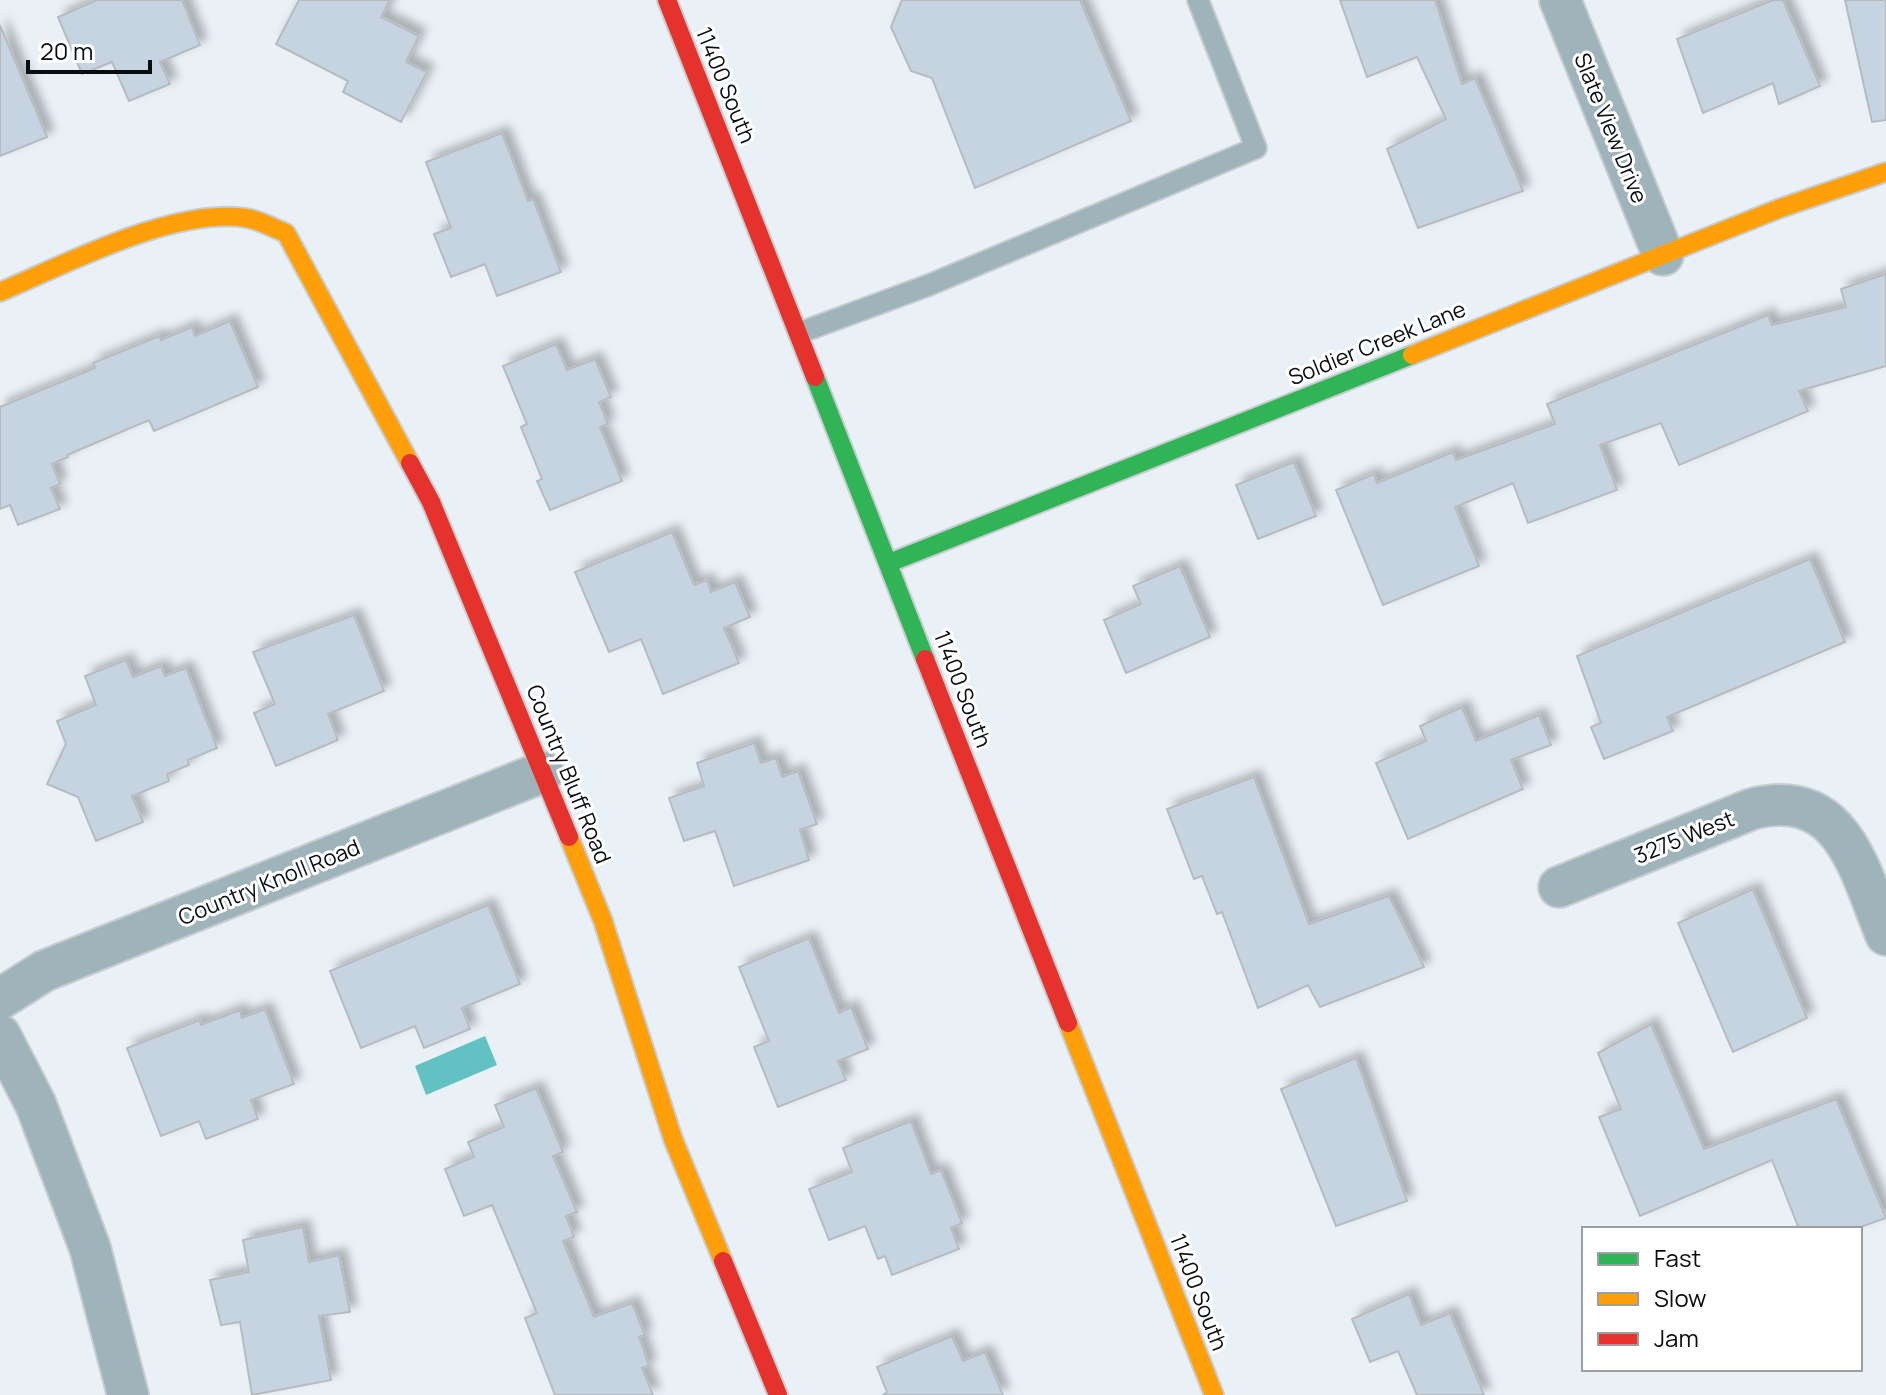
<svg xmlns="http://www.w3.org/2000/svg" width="1886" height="1395" viewBox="0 0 1886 1395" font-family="Manrope,sans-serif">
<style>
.water{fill:#62c1c2}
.building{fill:#c6d3e1;stroke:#b7bbbf;stroke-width:2;filter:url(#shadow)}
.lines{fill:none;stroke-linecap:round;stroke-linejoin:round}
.lane-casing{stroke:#c7cdd0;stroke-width:24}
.street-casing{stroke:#c7cdd0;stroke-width:44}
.fast-casing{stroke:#c7cdd0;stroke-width:22}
.slow-casing{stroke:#c7cdd0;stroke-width:22}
.jam-casing{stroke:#c7cdd0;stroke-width:22}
.lane{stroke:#9eb4ba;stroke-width:20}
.street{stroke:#9eb4ba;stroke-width:40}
.fast{stroke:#30b455;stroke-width:18}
.slow{stroke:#ff9f0a;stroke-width:18}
.jam{stroke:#e5322d;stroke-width:18}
.labels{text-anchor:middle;stroke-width:6;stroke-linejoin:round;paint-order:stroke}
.street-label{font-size:22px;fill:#090d10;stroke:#fff}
</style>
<defs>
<filter id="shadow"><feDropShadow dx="7" dy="-7" stdDeviation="4" flood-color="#0004"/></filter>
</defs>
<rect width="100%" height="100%" fill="#eaf1f6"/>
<path class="water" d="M 485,1036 L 497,1065 L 426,1095 L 415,1066 Z"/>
<path class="building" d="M 97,0 L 182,0 L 200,45 L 160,62 L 170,84 L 129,101 L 112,62 L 82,74 L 58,17 Z
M 299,0 L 390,0 L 381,17 L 419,36 L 406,62 L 427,72 L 401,122 L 343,92 L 348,81 L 276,44 Z
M 902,0 L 1080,0 L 1131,121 L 975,188 L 932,78 L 911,71 L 891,27 Z
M 1340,0 L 1435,0 L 1462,84 L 1475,78 L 1523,191 L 1418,228 L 1387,149 L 1446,119 L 1417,57 L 1367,77 Z
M 1773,0 L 1783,0 L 1820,86 L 1779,104 L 1773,83 L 1703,113 L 1677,39 Z
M 1845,0 L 1886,0 L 1886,120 L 1872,122 Z
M 0,25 L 47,137 L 0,156 Z
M 502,133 L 528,201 L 533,199 L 561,272 L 497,296 L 485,264 L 451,277 L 434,234 L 451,228 L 426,162 Z
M 1886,274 L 1886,366 L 1799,391 L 1808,411 L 1679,465 L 1661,423 L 1600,445 L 1617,490 L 1528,523 L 1513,483 L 1455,507 L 1479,566 L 1383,605 L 1336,490 L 1374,474 L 1377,483 L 1453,452 L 1456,460 L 1555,424 L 1547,404 L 1768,315 L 1772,325 L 1846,307 L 1841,289 Z
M 230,321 L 258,387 L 154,431 L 149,420 L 67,455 L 68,457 L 52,464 L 60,484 L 51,488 L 60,509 L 18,525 L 10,505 L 0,509 L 0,407 L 95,368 L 93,363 L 159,336 L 161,340 L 192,327 L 195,336 Z
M 556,344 L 567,370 L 595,359 L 611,397 L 599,402 L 608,424 L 600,427 L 622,481 L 550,510 L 537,481 L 542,479 L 521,427 L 527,424 L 503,366 Z
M 1294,462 L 1316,516 L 1258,539 L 1236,485 Z
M 672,532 L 694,585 L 707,580 L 711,592 L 735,582 L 750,617 L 724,628 L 739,663 L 663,694 L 641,639 L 609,652 L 575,572 Z
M 1810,559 L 1845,642 L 1667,717 L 1673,731 L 1604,759 L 1591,727 L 1601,723 L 1577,656 Z
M 1180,566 L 1210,637 L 1126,673 L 1104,620 L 1141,604 L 1133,586 Z
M 354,615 L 384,691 L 328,714 L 338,740 L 276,766 L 254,713 L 275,704 L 253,652 Z
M 126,660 L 133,677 L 161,666 L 165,676 L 186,668 L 217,748 L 188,760 L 189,765 L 167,774 L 169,781 L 132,796 L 143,822 L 96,841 L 78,797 L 47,784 L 66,744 L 57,721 L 96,705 L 85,676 Z
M 1462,707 L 1476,741 L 1539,715 L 1551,745 L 1511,760 L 1523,789 L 1408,839 L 1376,763 L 1426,741 L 1420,726 Z
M 754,743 L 761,763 L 776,758 L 782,777 L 798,771 L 817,824 L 800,830 L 809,860 L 734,886 L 715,831 L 684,841 L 669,798 L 704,786 L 697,763 Z
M 1254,777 L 1309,924 L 1389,896 L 1424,967 L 1320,1007 L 1308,985 L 1258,1008 L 1222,912 L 1217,914 L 1202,876 L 1194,879 L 1167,809 Z
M 1753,889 L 1807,1018 L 1733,1052 L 1678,923 Z
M 488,905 L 520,984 L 462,1008 L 470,1029 L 424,1048 L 415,1026 L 361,1048 L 330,971 Z
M 809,938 L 839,1013 L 851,1007 L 868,1049 L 838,1061 L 846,1080 L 778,1107 L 754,1047 L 769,1041 L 739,967 Z
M 265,1009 L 294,1084 L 251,1100 L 258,1119 L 206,1139 L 199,1121 L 161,1136 L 127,1048 L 200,1020 L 201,1025 L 240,1010 L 242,1018 Z
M 1651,1024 L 1704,1149 L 1836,1099 L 1886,1218 L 1855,1229 L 1799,1229 L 1772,1160 L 1640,1216 L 1599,1117 L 1621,1109 L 1598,1053 Z
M 1356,1058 L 1407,1201 L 1336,1226 L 1281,1089 Z
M 536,1088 L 563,1152 L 553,1156 L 577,1212 L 566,1216 L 574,1237 L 563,1241 L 594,1317 L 632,1303 L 645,1335 L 639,1337 L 649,1365 L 642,1368 L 653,1395 L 555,1395 L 525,1318 L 537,1313 L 492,1205 L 464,1216 L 445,1169 L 474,1157 L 468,1142 L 504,1127 L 495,1105 Z
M 911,1121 L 931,1174 L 941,1170 L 962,1223 L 951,1228 L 959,1249 L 892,1275 L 885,1256 L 878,1259 L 865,1226 L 829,1240 L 809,1189 L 852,1172 L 843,1148 Z
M 303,1227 L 309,1262 L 339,1255 L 350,1312 L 319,1316 L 331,1380 L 252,1395 L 240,1322 L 221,1325 L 210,1280 L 249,1272 L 243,1240 Z
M 1409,1294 L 1421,1325 L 1450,1313 L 1484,1395 L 1417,1395 L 1398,1351 L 1370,1362 L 1352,1319 Z
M 952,1336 L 963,1361 L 985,1352 L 1003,1395 L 883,1395 L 887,1392 L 877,1367 Z"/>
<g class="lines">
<g class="lane-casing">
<path id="lane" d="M 799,333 L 929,285 L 1256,148 L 1198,0"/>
</g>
<g class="street-casing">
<path id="street" d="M 1560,0 L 1663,255
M 1559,887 L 1752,809 C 1843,786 1859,870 1886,935
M 0,999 L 44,971 L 543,772
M 0,1035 L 36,1105 L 90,1248 L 128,1395"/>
</g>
<g class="fast-casing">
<path id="fast" d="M 815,377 L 925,659
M 889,563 L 1412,355"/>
</g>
<g class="slow-casing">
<path id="slow" d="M 0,292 C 66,264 174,207 246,218 C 259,220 273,228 286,233 L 410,463
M 1412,355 L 1778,209 L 1886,172
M 569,837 L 603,921 L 673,1139 L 723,1261
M 1068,1023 L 1214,1395"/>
</g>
<g class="jam-casing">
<path id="jam" d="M 667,0 L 815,377
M 410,463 L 431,502 L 569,837
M 925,659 L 1068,1023
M 723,1261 L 778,1395"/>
</g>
<use href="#lane" class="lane"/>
<use href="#street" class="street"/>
<use href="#fast" class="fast"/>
<use href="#slow" class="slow"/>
<use href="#jam" class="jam"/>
</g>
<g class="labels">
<g class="street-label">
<text transform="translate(726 85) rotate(68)" y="8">11400 South</text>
<text transform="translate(1611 128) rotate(68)" y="8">Slate View Drive</text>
<text transform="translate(1377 343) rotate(-22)" y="8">Soldier Creek Lane</text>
<text transform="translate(963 689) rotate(69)" y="8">11400 South</text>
<text transform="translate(569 774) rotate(68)" y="8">Country Bluff Road</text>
<text transform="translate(1684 837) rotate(-22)" y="8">3275 West</text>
<text transform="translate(269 882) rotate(-22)" y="8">Country Knoll Road</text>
<text transform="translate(1199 1292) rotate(69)" y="8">11400 South</text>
</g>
</g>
<rect x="1582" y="1227" width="280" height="144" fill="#ffffff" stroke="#9d9e9f" stroke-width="2"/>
<rect x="1598" y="1253" width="40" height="12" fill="#30b455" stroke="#9d9e9f" stroke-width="2"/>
<text x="1654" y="1267" font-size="24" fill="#090d10">Fast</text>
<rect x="1598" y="1293" width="40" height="12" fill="#ff9f0a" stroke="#9d9e9f" stroke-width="2"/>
<text x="1654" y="1307" font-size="24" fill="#090d10">Slow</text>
<rect x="1598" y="1333" width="40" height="12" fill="#e5322d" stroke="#9d9e9f" stroke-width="2"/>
<text x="1654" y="1347" font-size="24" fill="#090d10">Jam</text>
<path d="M28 60v12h122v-12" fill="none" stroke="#090d10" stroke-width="4"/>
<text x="40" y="60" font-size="24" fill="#090d10" stroke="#ffffff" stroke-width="6" paint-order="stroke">20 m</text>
</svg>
